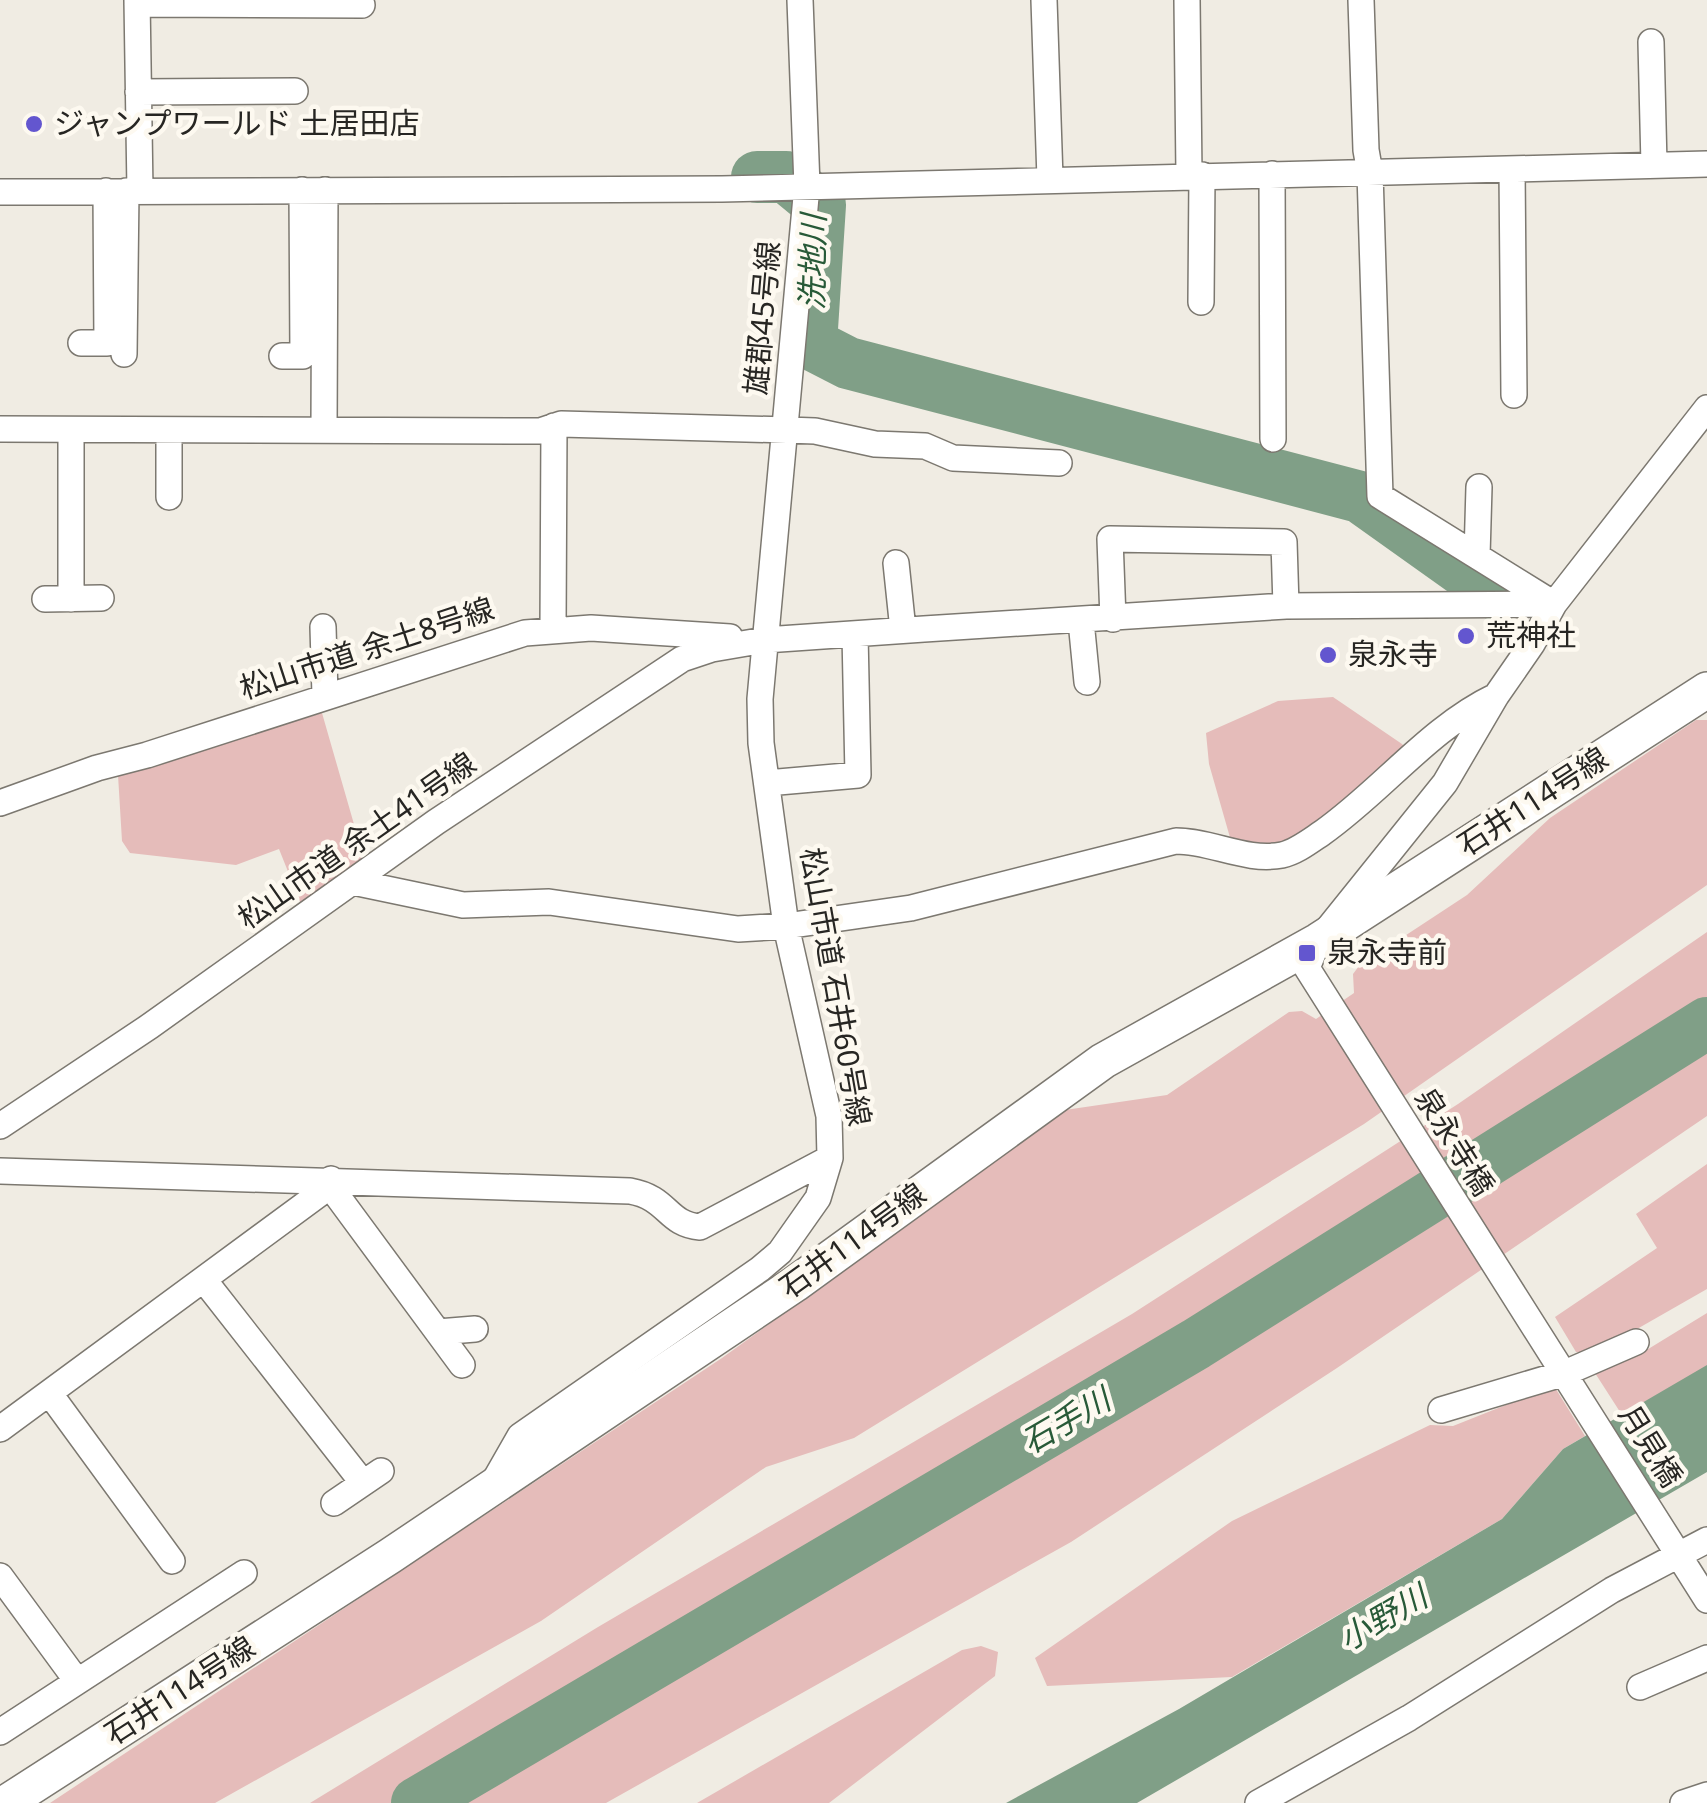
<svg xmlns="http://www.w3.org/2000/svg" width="1707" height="1803" viewBox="0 0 1707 1803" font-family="'Noto Sans','Noto Sans JP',sans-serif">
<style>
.green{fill:#e5bcba}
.water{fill:#809f87}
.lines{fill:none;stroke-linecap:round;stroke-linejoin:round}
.river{stroke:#809f87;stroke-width:52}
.street-casing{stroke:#7c7870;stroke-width:28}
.secondary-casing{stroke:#7c7870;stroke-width:38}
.street{stroke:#fff;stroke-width:25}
.secondary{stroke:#fff;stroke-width:35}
.poi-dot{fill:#6356cf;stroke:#fdf9f0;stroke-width:4}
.labels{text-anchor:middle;stroke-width:9;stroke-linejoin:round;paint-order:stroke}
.poi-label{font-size:30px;fill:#272623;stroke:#fdf9f0;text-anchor:start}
.street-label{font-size:30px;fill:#272623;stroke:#fdf9f0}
.water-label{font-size:32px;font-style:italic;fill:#285a38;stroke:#fdf9f0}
</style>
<rect width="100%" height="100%" fill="#f0ece3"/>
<path class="green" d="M 1333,697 L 1402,744 L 1411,754 L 1287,847 L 1231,841 L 1209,764 L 1206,733 L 1278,701 Z
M 322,713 L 364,859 L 301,904 L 279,849 L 236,865 L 130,853 L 122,841 L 118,775 Z
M 1696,720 L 1707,720 L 1707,885 L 1364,1124 L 854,1438 L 766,1467 L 541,1621 L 215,1803 L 50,1803 L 722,1358 L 1065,1110 L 1167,1095 L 1289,1012 L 1302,1011 L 1316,1019 L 1354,993 L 1353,974 L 1359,966 L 1467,895 L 1550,818 Z
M 1707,932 L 1707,1116 L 1337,1368 L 1071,1542 L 606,1803 L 310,1803 L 598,1627 L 1132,1314 L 1458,1104 Z
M 1707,1164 L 1707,1289 L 1595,1353 L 1576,1352 L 1555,1317 L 1657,1248 L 1636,1214 Z
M 1707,1313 L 1707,1366 L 1622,1415 L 1595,1373 L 1645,1351 Z
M 1554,1386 L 1585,1436 L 1563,1449 L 1502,1519 L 1232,1677 L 1047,1686 L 1035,1658 L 1232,1521 L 1430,1425 L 1453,1426 Z
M 981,1646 L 998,1652 L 995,1676 L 829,1803 L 697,1803 L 962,1650 Z"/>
<path class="water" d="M 1707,1365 L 1707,1472 L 1137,1803 L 1006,1803 L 1179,1709 L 1502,1519 L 1563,1449 Z"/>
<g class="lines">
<path class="river" d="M 757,177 L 786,177 L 820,205 L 811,344 L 848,363 L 1360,497 L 1499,596
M 417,1803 L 1196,1344 L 1707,1023"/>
<g class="street-casing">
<path id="street" d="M 137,0 L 140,191
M 1044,0 L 1050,179
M 1187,0 L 1189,175
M 1361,0 L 1366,150 L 1370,173 L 1380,496 L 1554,604
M 137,4 L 362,5
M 1651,42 L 1654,165
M 138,92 L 295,91
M 1512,169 L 1514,395
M 1272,174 L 1273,439
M 0,192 L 722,189 L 1707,164
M 1201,302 L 1202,175
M 81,343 L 107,343 L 106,191
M 124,354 L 126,191
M 282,356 L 303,356 L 302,190
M 1707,408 L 1554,604 L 1532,644 L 1496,696 L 1445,783 L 1318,941 L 1307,968 L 1707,1600
M 0,429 L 540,431 L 561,424 L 787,430 L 815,431 L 875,444 L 925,446 L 953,458 L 1059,463
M 71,430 L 71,599
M 169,430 L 169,497
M 324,430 L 325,190
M 1477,556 L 1479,487
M 896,563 L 903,630
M 45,599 L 101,598
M 1113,619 L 1110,539 L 1284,542 L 1286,606
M 1081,621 L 1087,682
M 323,627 L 325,696
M 553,629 L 554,426
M 767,783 L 858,775 L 855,634
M 0,803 L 97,768 L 147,755 L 525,633 L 591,628 L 730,637
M 353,882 L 463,905 L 549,902 L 738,929 L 786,926 L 911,908 L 1176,841 C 1212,841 1246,862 1282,855 C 1296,852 1310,841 1322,833 C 1382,791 1429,728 1496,696
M 0,1126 L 150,1026 L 436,822 L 682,659 L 712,649 L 765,640 L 924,629 L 1286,606 L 1554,604
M 0,1171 L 630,1191 C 669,1198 666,1224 700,1227 L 830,1158
M 330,1186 L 462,1365
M 204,1280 L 363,1483
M 438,1332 L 475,1329
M 50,1394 L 172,1561
M 1441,1410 L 1565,1373 L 1636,1342
M 0,1429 L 330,1186 L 331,1179
M 492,1485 L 520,1436 L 760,1269 L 780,1252 L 818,1198 L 830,1158 L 829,1116 L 786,926 L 761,743 L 760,699 L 807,186 L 800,0
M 334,1503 L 381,1471
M 0,1576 L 77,1681
M 1640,1687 L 1707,1658
M 0,1732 L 244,1573
M 1258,1803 L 1409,1718 L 1612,1590 L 1707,1540
M 1683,1803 L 1707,1795"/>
</g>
<g class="secondary-casing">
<path id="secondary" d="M 6,1803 L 390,1556 L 795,1284 L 1103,1061 L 1318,941 L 1707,690"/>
</g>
<use href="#street" class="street"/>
<use href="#secondary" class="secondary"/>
</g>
<g class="poi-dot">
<circle cx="34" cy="124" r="10"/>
<circle cx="1466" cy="636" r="10"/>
<circle cx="1328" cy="655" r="10"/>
<rect x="1297" y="943" width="20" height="20" rx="5"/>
</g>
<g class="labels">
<g class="poi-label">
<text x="54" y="134">ジャンプワールド 土居田店</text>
<text x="1486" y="646">荒神社</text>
<text x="1348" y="665">泉永寺</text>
<text x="1327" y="963">泉永寺前</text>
</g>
<g class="street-label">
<text transform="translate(763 318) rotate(-85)" y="10">雄郡45号線</text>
<text transform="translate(367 649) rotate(-18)" y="10">松山市道 余土8号線</text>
<text transform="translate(1533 802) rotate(-33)" y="10">石井114号線</text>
<text transform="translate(357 841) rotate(-35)" y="10">松山市道 余土41号線</text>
<text transform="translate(835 987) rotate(80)" y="10">松山市道 石井60号線</text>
<text transform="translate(1454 1142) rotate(58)" y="10">泉永寺橋</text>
<text transform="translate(853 1241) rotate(-36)" y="10">石井114号線</text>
<text transform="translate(1650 1446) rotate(58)" y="10">月見橋</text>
<text transform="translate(180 1691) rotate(-33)" y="10">石井114号線</text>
</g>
<g class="water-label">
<text transform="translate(813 262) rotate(-89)" y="11">洗地川</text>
<text transform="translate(1066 1421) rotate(-30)" y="11">石手川</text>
<text transform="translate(1383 1618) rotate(-30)" y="11">小野川</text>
</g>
</g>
</svg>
